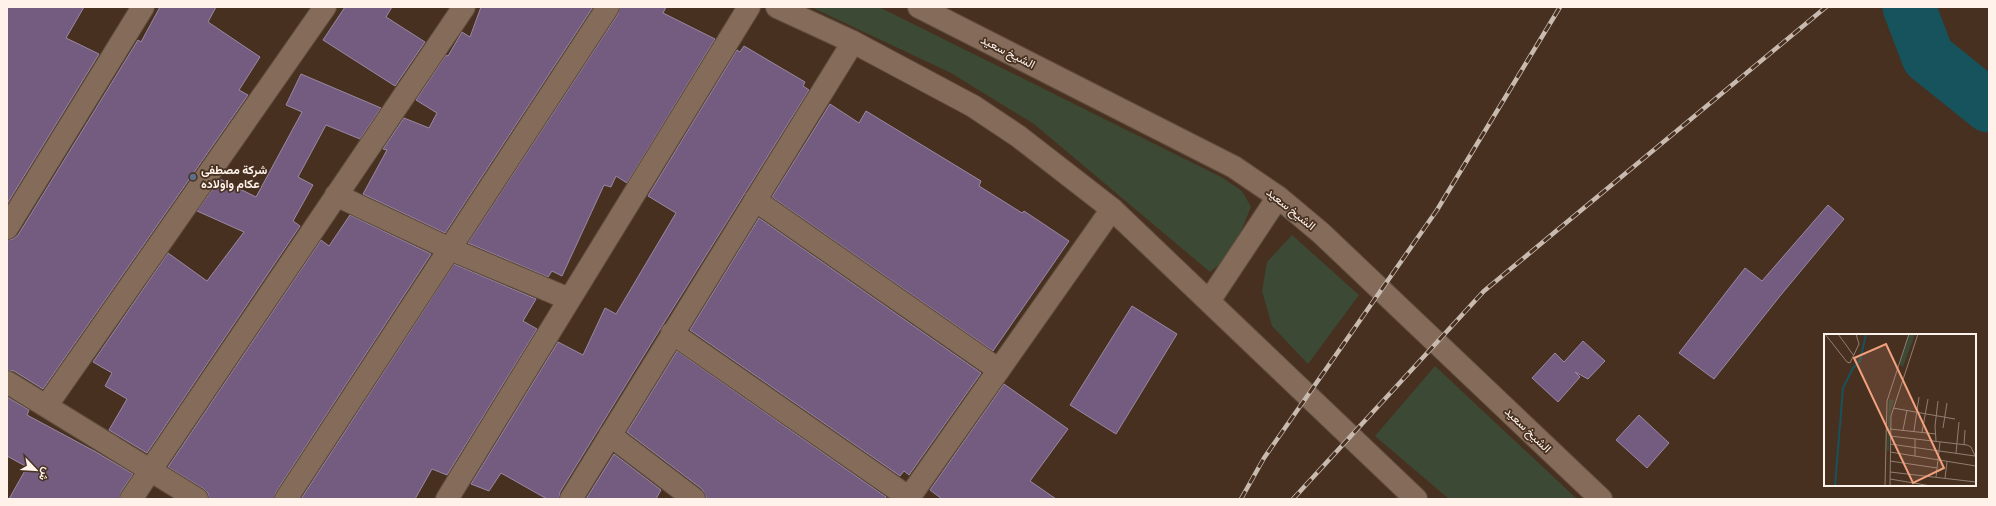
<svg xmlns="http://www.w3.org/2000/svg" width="1996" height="506" viewBox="0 0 1996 506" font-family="'Source Sans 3',Vazirmatn,sans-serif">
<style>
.green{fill:#3c4934}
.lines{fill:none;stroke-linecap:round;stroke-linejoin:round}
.river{stroke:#16535c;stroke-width:53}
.building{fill:#745c80;stroke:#9a89a3}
.minor-casing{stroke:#5f4c3e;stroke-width:24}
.secondary-casing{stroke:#5f4c3e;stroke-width:24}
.minor{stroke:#856b59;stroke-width:22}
.secondary{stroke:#856b59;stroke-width:22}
.rail-casing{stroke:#c9bab0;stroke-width:4.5}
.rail{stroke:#473020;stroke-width:3;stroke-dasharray:9;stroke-linecap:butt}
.service-dot{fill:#5c6f8a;stroke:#473020;stroke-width:1.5}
.labels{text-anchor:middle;stroke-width:3.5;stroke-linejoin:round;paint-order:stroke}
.street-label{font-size:12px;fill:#fef2ea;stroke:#473020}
.poi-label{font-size:12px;font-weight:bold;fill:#fef2ea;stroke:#473020;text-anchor:start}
.inset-river{fill:none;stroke:#16535c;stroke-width:2}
.inset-road{fill:none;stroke:#907e71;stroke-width:1}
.view{fill:#f1a17d;fill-opacity:0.15;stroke:#f1a17d;stroke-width:2}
.inset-edge{fill:none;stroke:#fef2ea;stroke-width:2}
</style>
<rect width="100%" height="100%" fill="#473020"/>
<path class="green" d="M 811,7 L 879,7 L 1223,178 L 1242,191 L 1251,207 L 1231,255 L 1210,272 L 1034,124 L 951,73 Z
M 1292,235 L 1359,295 L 1308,364 L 1272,326 L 1262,291 L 1267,262 Z
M 1435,366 L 1577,499 L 1449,499 L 1375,436 Z"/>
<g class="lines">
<path class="river" d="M 1909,7 L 1928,57 L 1989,106"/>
</g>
<path class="building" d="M 7,7 L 84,7 L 66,38 L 99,54 L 7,204 Z
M 160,7 L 216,7 L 208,22 L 260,57 L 239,90 L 248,95 L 43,389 L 14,371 L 7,370 L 7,240 L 13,239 L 18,235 L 138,40 L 141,42 Z
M 345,7 L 392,7 L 386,17 L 425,42 L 395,86 L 323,40 Z
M 481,7 L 593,7 L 445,233 L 363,194 L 387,150 L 383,149 L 404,118 L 429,128 L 437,113 L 416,100 L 446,55 L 448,56 L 462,32 L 470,37 Z
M 620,7 L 666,7 L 663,13 L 715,39 L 627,183 L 616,176 L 611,187 L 604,185 L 562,276 L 552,271 L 548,277 L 468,243 L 618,14 Z
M 744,46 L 805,82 L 803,86 L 809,90 L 662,326 L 560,492 L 559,499 L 547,499 L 501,473 L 489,491 L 471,484 L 558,342 L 583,355 L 605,308 L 616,314 L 676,213 L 648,196 L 737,50 L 740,52 Z
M 301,74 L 381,108 L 360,139 L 326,125 L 298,177 L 313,185 L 293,221 L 300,226 L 147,453 L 109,430 L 127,399 L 105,386 L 112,373 L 93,362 L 168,253 L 207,281 L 244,232 L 197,211 L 220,179 L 256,197 L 302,112 L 286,105 Z
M 830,104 L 859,123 L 866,111 L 981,181 L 979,186 L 1022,213 L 1024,211 L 1069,241 L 993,351 L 772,197 Z
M 1828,205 L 1844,219 L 1780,296 L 1714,379 L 1679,353 L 1745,268 L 1762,281 Z
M 350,215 L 431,254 L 276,492 L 274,499 L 209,499 L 208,493 L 204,489 L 168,467 L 321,240 L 329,246 Z
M 759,218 L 981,373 L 909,475 L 904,471 L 900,476 L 690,330 Z
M 454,264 L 536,299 L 523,321 L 537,329 L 447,475 L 432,469 L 415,499 L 301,499 Z
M 1132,306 L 1177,334 L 1116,434 L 1070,405 Z
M 1583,341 L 1605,361 L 1588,379 L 1575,372 L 1580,377 L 1558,402 L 1532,378 L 1555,353 L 1564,362 Z
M 677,351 L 886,497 L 885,499 L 707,499 L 702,489 L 627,432 Z
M 1004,384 L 1068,429 L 1030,481 L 1056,499 L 942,499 L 930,490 Z
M 7,397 L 29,410 L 27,415 L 96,452 L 133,474 L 121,492 L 119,499 L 9,499 L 27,467 L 7,456 Z
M 1639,415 L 1669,443 L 1647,468 L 1616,440 Z
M 614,454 L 661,490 L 656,499 L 586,499 Z"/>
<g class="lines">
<g class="minor-casing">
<path id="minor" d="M 336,195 L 450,249 L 569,299
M 755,200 L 999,370
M 7,228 L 143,7
M 672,333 L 911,499
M 7,382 L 197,499
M 47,405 L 325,7
M 610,435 L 694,499
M 131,499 L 464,7
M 286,499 L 608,7
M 447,499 L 749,7
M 571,499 L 853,42
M 908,499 L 1112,209"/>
</g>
<g class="secondary-casing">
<path id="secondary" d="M 777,7 L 853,42 L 973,106 L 1018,136 L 1112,209 L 1416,499
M 919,7 L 1234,167 L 1278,197 L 1321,233 L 1601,499
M 1209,301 L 1278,197"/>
</g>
<use href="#minor" class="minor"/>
<use href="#secondary" class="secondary"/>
<g class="rail-casing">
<path id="rail" d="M 1241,499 L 1264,458 L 1437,210 L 1560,7
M 1293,499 L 1484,291 L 1826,7"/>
</g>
<use href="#rail" class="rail"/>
</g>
<circle class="service-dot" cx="193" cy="177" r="4"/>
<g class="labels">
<g class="street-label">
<text transform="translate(1008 52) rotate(27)" y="4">الشيخ سعيد</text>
<text transform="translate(1291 209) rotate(39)" y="4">الشيخ سعيد</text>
<text transform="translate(1528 430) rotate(44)" y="4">الشيخ سعيد</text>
</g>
<g class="poi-label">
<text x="201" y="174">شركة مصطفى<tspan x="201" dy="14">عكام واولاده</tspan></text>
</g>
</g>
<g transform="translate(1824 334)">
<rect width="152" height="152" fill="#473020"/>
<path d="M 85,0 L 91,0 L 79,33 L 76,30 ZM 65,65 L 70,66 L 66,81 L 65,117 L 63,117 Z" fill="#3c4934"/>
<path class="inset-river" d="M 11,152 L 19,54 L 29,34 L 36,27 L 42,0"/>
<path class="inset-road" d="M 1,0 L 23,28 L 26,29 L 35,10 L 32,0M 14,0 L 30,22M 69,74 L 131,85M 119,94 L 123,69M 66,95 L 112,100M 79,96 L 83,76M 90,97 L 95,63M 98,98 L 104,65M 66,102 L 143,111 L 147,113 L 152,124M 91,105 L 91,122M 112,107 L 111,92 L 114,67M 66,110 L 151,122M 140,111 L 141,96M 66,118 L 152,132M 132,119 L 135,88M 66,127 L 113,134M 66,138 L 152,148M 112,143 L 116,108M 121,144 L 123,128M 66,145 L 107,152M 61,152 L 63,67 L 85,0M 66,152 L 67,82 L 94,0"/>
<path class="view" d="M 62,10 L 120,134 L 89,149 L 30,24 Z"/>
<rect width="152" height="152" class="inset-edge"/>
</g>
<rect width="1996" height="506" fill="none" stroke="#fef2ea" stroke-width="16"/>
<g transform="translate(36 470) rotate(115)" stroke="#473020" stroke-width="3" paint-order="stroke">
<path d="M0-3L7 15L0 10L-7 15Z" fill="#fef2ea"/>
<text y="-6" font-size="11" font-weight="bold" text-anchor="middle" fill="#fef2ea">ش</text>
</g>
</svg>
